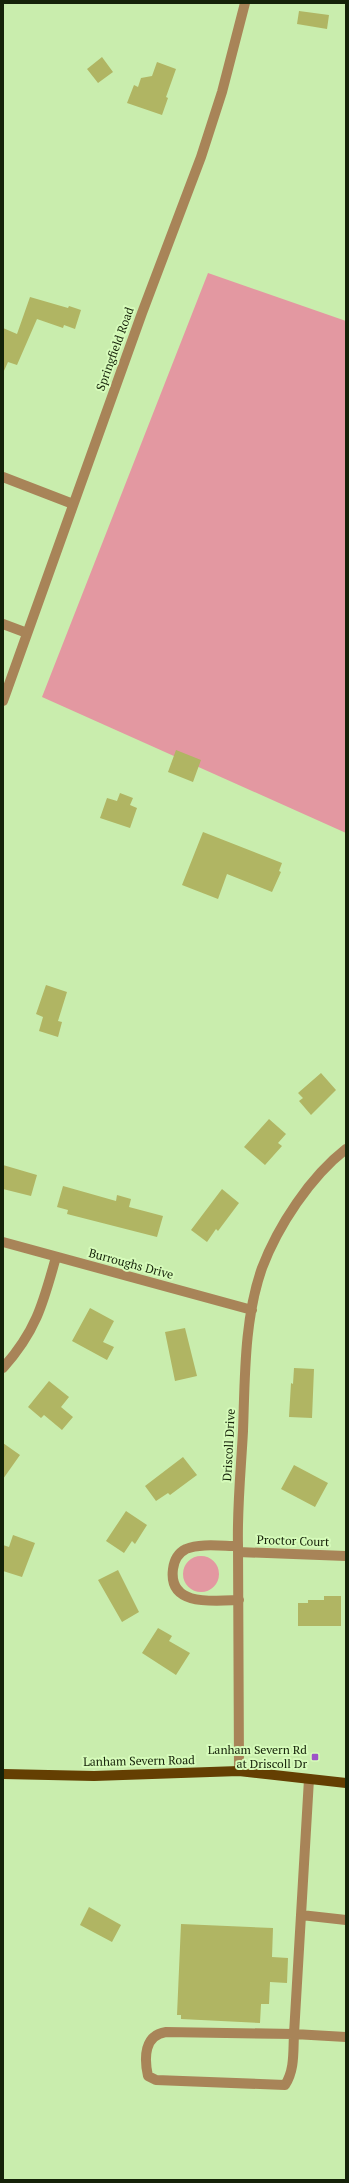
<svg xmlns="http://www.w3.org/2000/svg" width="349" height="2183" viewBox="0 0 349 2183" font-family="'PT Serif',serif">
<style>
.green{fill:#e398a1}
.building{fill:#b0b563}
.lines{fill:none;stroke-linecap:round;stroke-linejoin:round}
.minor{stroke:#a88458;stroke-width:10}
.major{stroke:#643f02;stroke-width:10}
.poi-dot{fill:#9e54c7;stroke:#d6fbba;stroke-width:1.5}
.labels{text-anchor:middle;stroke-width:4;stroke-linejoin:round;paint-order:stroke}
.street-label{font-size:12px;fill:#152209;stroke:#d6fbba}
.poi-label{font-size:12px;fill:#152209;stroke:#d6fbba;text-anchor:end}
</style>
<rect width="100%" height="100%" fill="#c9edad"/>
<path class="green" d="M 208,273 L 346,321 L 346,833 L 42,697 Z
M183 1574a18 18 0 1 1 36 0a18 18 0 1 1-36 0Z"/>
<path class="building" d="M 299,11 L 329,15 L 327,29 L 297,24 Z
M 102,57 L 113,72 L 98,83 L 87,69 Z
M 157,62 L 176,69 L 166,97 L 168,98 L 162,115 L 127,103 L 134,85 L 138,87 L 141,78 L 152,76 Z
M 30,297 L 68,308 L 69,306 L 81,310 L 75,329 L 64,325 L 63,328 L 37,319 L 17,365 L 8,362 L 3,373 L 3,328 L 17,334 Z
M 176,750 L 201,760 L 193,782 L 168,772 Z
M 120,793 L 133,798 L 130,805 L 137,808 L 130,828 L 100,818 L 107,798 L 117,801 Z
M 203,832 L 282,863 L 279,871 L 281,872 L 272,892 L 227,874 L 218,899 L 182,885 Z
M 46,985 L 67,992 L 58,1021 L 62,1022 L 58,1037 L 39,1031 L 43,1017 L 36,1014 Z
M 321,1073 L 336,1090 L 311,1115 L 299,1101 L 303,1098 L 298,1093 Z
M 269,1119 L 286,1134 L 278,1143 L 282,1146 L 265,1165 L 244,1147 Z
M 3,1165 L 37,1175 L 31,1196 L 3,1189 Z
M 63,1186 L 116,1201 L 117,1195 L 131,1199 L 129,1207 L 163,1216 L 157,1237 L 67,1214 L 68,1210 L 57,1207 Z
M 222,1189 L 239,1203 L 218,1231 L 216,1229 L 207,1242 L 191,1230 Z
M 90,1308 L 114,1321 L 103,1342 L 114,1347 L 107,1360 L 72,1341 Z
M 185,1328 L 197,1376 L 175,1381 L 165,1332 Z
M 294,1368 L 314,1369 L 312,1418 L 289,1417 L 291,1383 L 293,1384 Z
M 49,1381 L 69,1397 L 61,1407 L 73,1417 L 62,1430 L 44,1415 L 41,1418 L 28,1407 Z
M 3,1443 L 20,1455 L 3,1479 Z
M 183,1457 L 197,1475 L 170,1495 L 168,1493 L 156,1501 L 145,1486 Z
M 294,1465 L 328,1483 L 315,1507 L 281,1489 Z
M 126,1511 L 147,1525 L 135,1544 L 132,1541 L 124,1553 L 106,1541 Z
M 13,1535 L 35,1543 L 22,1577 L 3,1571 L 3,1545 L 9,1547 Z
M 118,1570 L 139,1612 L 122,1622 L 98,1580 Z
M 324,1596 L 341,1596 L 341,1626 L 298,1626 L 298,1603 L 308,1603 L 308,1600 L 324,1600 Z
M 158,1628 L 172,1636 L 169,1641 L 190,1653 L 176,1675 L 142,1653 Z
M 89,1907 L 121,1925 L 112,1942 L 80,1925 Z
M 181,1924 L 273,1928 L 272,1957 L 288,1958 L 287,1983 L 270,1982 L 269,2004 L 261,2004 L 260,2023 L 181,2019 L 181,2015 L 177,2015 Z"/>
<g class="lines">
<path class="minor" d="M 3,477 L 73,504
M 3,624 L 27,633
M 3,701 L 142,313 L 201,157 L 222,92 L 245,3
M 3,1242 L 252,1310
M 3,1368 C 36,1331 43,1304 56,1257
M 238,1546 C 222,1546 200,1543 186,1549 C 178,1553 174,1561 173,1569 C 168,1607 214,1601 239,1600
M 238,1552 L 346,1556
M 239,1771 C 239,1696 239,1621 238,1545 C 237,1507 241,1469 243,1431 C 245,1378 244,1319 262,1268 C 278,1226 310,1177 346,1149
M 309,1779 L 294,2034 C 293,2051 295,2070 285,2085 L 156,2080 L 148,2076 C 144,2058 144,2035 166,2032 L 294,2034 L 346,2037
M 301,1915 L 346,1920"/>
<path class="major" d="M 3,1774 L 94,1776 L 239,1771 L 346,1783"/>
</g>
<rect class="poi-dot" x="311" y="1753" width="8" height="8" rx="2"/>
<g class="labels">
<g class="street-label">
<text transform="translate(115 349) rotate(-70)" y="4">Springfield Road</text>
<text transform="translate(131 1264) rotate(15)" y="4">Burroughs Drive</text>
<text transform="translate(229 1445) rotate(-87)" y="4">Driscoll Drive</text>
<text transform="translate(293 1541) rotate(2)" y="4">Proctor Court</text>
<text transform="translate(139 1761) rotate(-1)" y="4">Lanham Severn Road</text>
</g>
<g class="poi-label">
<text x="307" y="1754">Lanham Severn Rd<tspan x="307" dy="14">at Driscoll Dr</tspan></text>
</g>
</g>
<rect width="349" height="2183" fill="none" stroke="#152209" stroke-width="8"/>
</svg>
